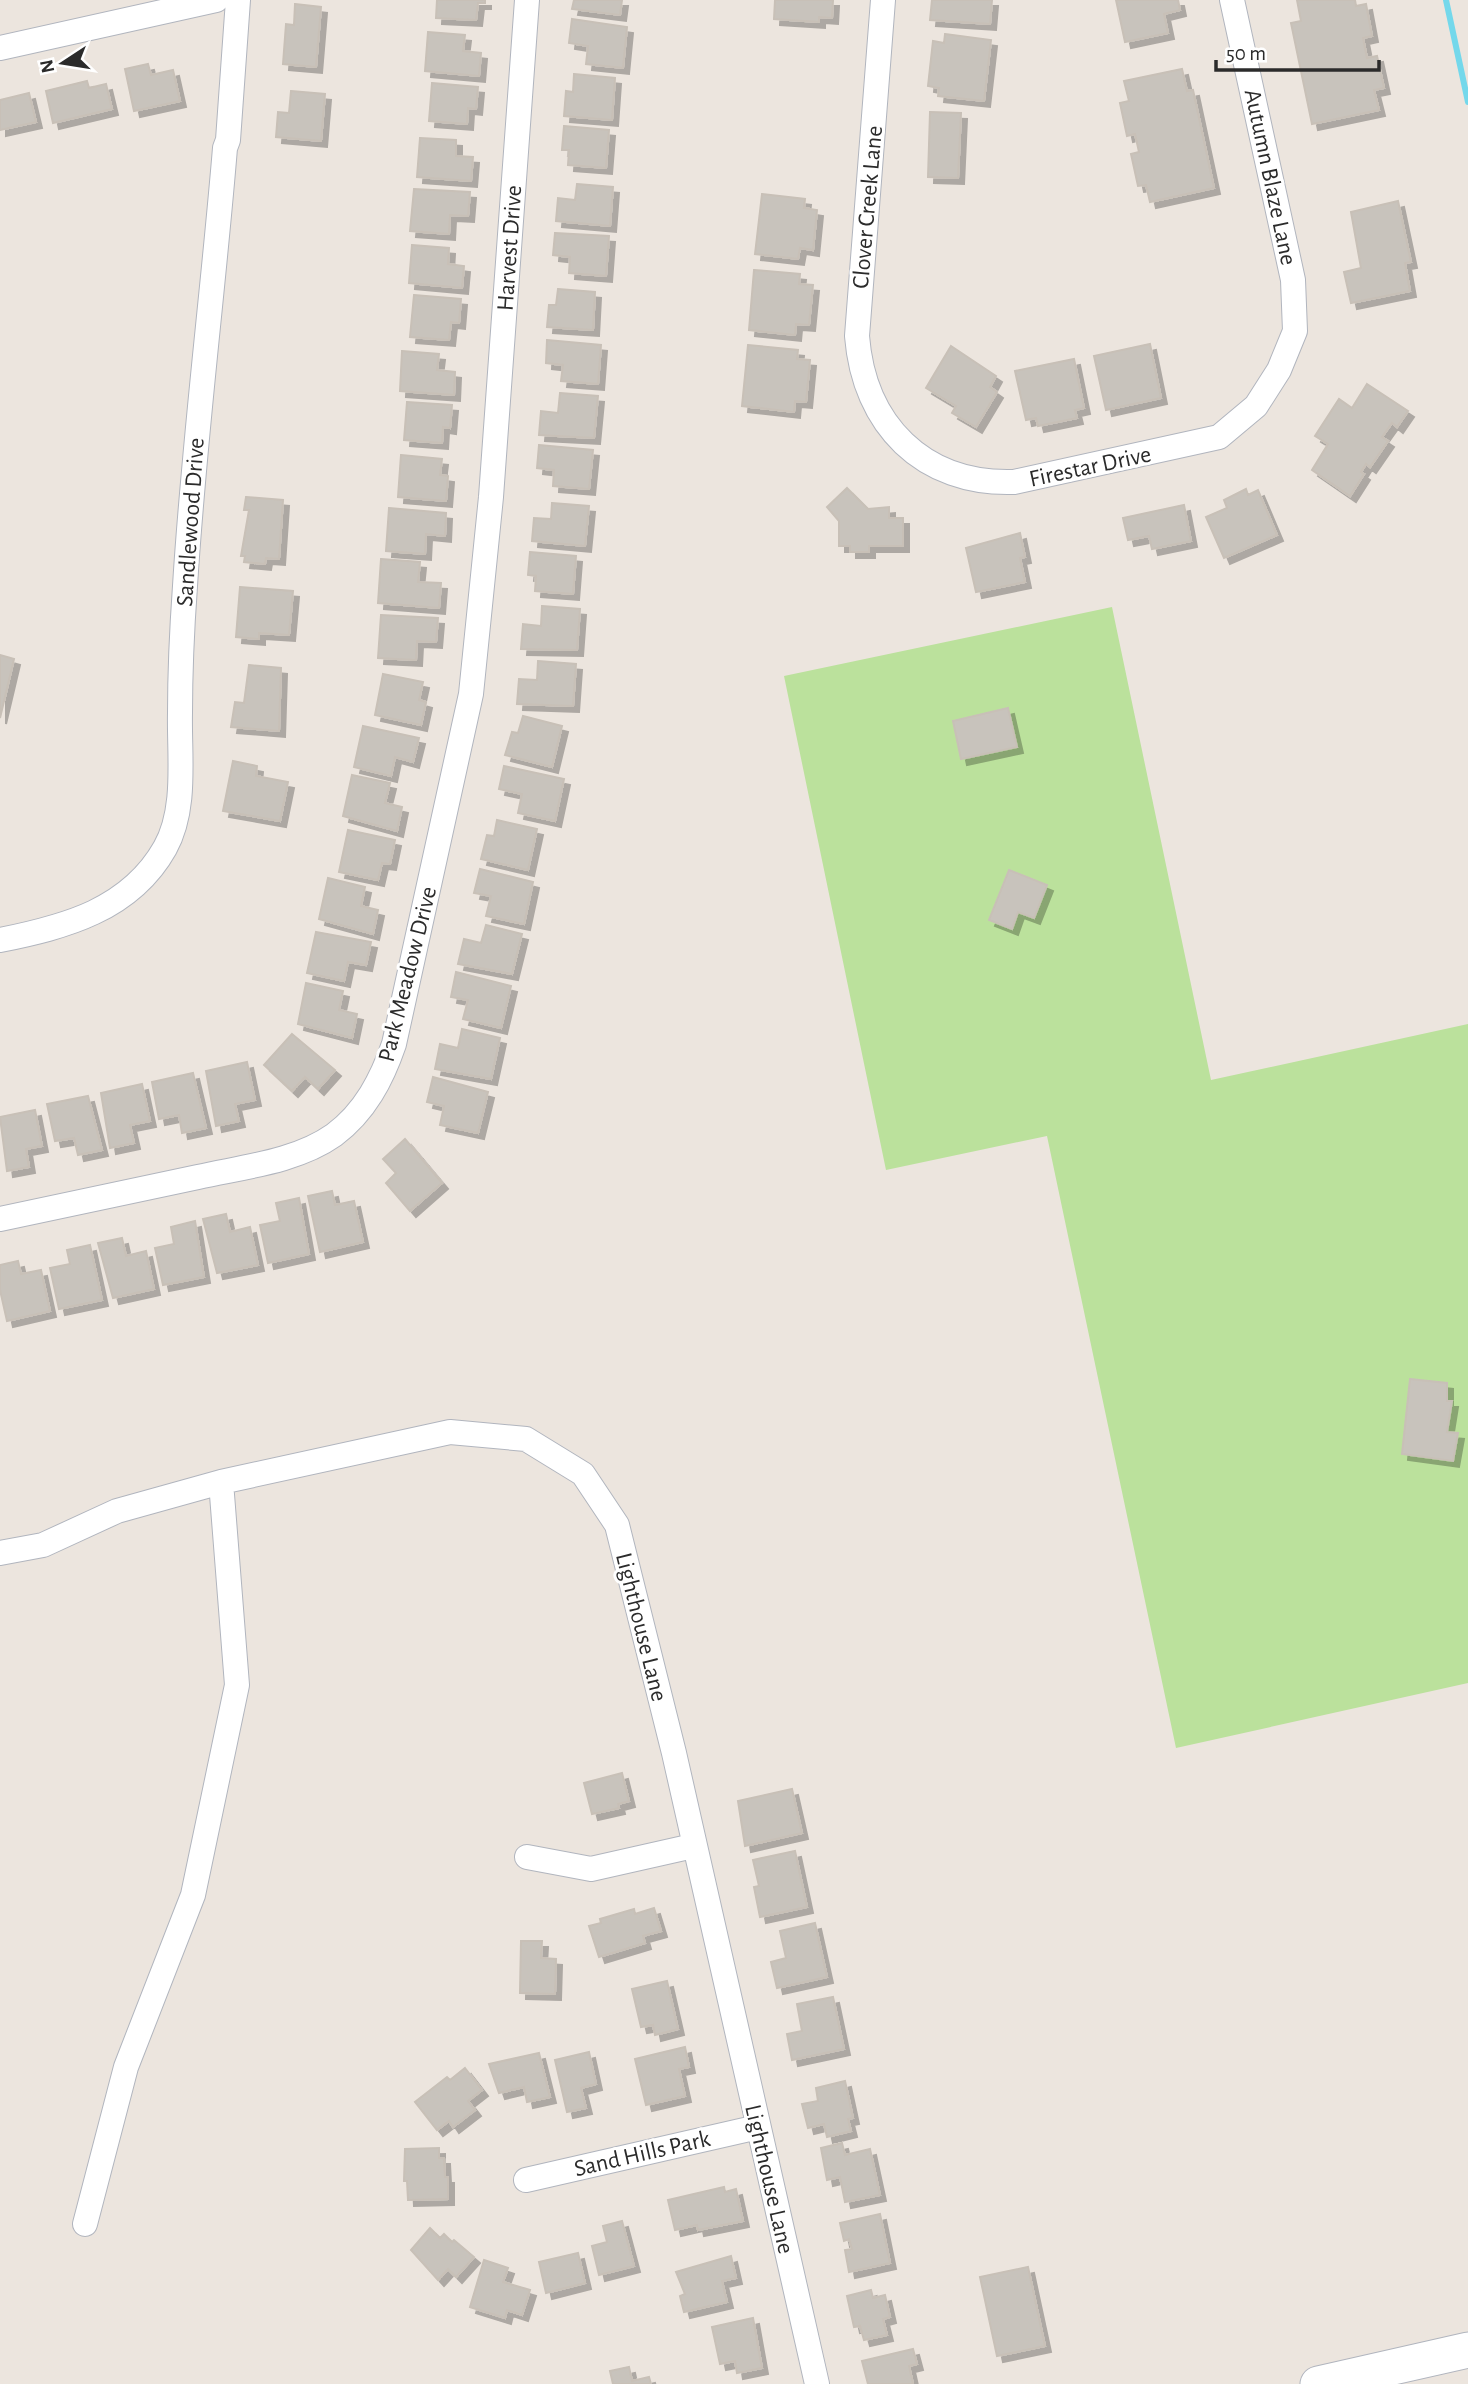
<svg xmlns="http://www.w3.org/2000/svg" width="1468" height="2384" viewBox="0 0 1468 2384" font-family="'Alegreya Sans',sans-serif">
<style>
.green{fill:#bbe19c}
.lines{fill:none;stroke-linecap:round;stroke-linejoin:round}
.stream{stroke:#74d8eb;stroke-width:6}
.building{fill:#c8c3bc;stroke:#c8c0b7;stroke-width:2;filter:url(#shadow)}
.street-casing{stroke:#b1b5be;stroke-width:26}
.secondary-casing{stroke:#b1b5be;stroke-width:37}
.street{stroke:#fff;stroke-width:24}
.secondary{stroke:#fff;stroke-width:35}
.labels{text-anchor:middle;stroke-width:6;stroke-linejoin:round;paint-order:stroke}
.street-label{font-size:24px;fill:#2b2b2b;stroke:#fff}
</style>
<defs>
<filter id="shadow"><feDropShadow dx="6" dy="6" stdDeviation="0" flood-color="#0004"/></filter>
</defs>
<rect width="100%" height="100%" fill="#ece5de"/>
<path class="green" d="M 1112,607 L 1211,1080 L 1468,1024 L 1468,1683 L 1176,1748 L 1047,1136 L 886,1170 L 784,676 Z"/>
<g class="lines">
<path class="stream" d="M 1446,0 L 1468,102"/>
</g>
<path class="building" d="M 437,0 L 485,0 L 485,3 L 478,3 L 476,20 L 436,18 Z
M 574,0 L 622,0 L 620,15 L 572,9 Z
M 775,0 L 833,0 L 832,18 L 819,17 L 819,22 L 774,19 Z
M 932,0 L 992,0 L 990,24 L 930,20 Z
M 1116,0 L 1178,0 L 1180,10 L 1164,14 L 1168,33 L 1125,42 Z
M 1297,0 L 1355,0 L 1356,6 L 1366,4 L 1372,36 L 1363,38 L 1367,58 L 1377,56 L 1384,88 L 1374,90 L 1379,110 L 1312,124 L 1291,23 L 1301,21 Z
M 295,4 L 321,7 L 316,67 L 283,64 L 286,24 L 294,25 Z
M 572,19 L 627,27 L 623,68 L 586,64 L 588,46 L 569,43 Z
M 428,32 L 465,35 L 463,51 L 481,53 L 479,76 L 425,71 Z
M 945,34 L 991,40 L 984,101 L 938,96 L 939,88 L 928,86 L 933,41 L 944,43 Z
M 148,64 L 151,75 L 173,70 L 180,101 L 134,111 L 125,69 Z
M 1182,69 L 1187,91 L 1193,90 L 1214,188 L 1150,202 L 1146,185 L 1138,186 L 1131,154 L 1139,152 L 1135,134 L 1127,136 L 1120,103 L 1129,101 L 1124,81 Z
M 574,74 L 615,78 L 612,120 L 564,116 L 566,91 L 573,92 Z
M 87,81 L 89,88 L 106,84 L 112,109 L 53,123 L 46,91 Z
M 432,83 L 478,87 L 476,109 L 468,108 L 467,124 L 429,121 Z
M 291,91 L 325,94 L 321,141 L 276,137 L 278,112 L 289,113 Z
M 29,93 L 36,122 L 0,130 L 0,100 Z
M 930,112 L 961,113 L 958,178 L 928,177 Z
M 564,126 L 609,130 L 606,168 L 568,165 L 569,150 L 562,150 Z
M 420,138 L 456,140 L 456,156 L 473,157 L 471,181 L 417,177 Z
M 577,184 L 613,187 L 610,226 L 556,221 L 558,198 L 575,200 Z
M 414,189 L 470,192 L 468,216 L 450,215 L 449,234 L 410,231 Z
M 762,194 L 805,199 L 804,208 L 817,210 L 813,250 L 800,248 L 798,259 L 755,254 Z
M 1398,201 L 1411,262 L 1405,263 L 1410,291 L 1351,303 L 1344,272 L 1361,268 L 1351,212 Z
M 555,233 L 609,236 L 606,276 L 569,273 L 570,257 L 553,255 Z
M 412,245 L 449,248 L 448,264 L 464,266 L 462,288 L 409,283 Z
M 754,270 L 800,274 L 799,284 L 813,285 L 809,325 L 796,324 L 795,335 L 749,330 Z
M 558,289 L 595,292 L 593,330 L 547,327 L 549,305 L 556,305 Z
M 414,295 L 461,299 L 459,323 L 451,322 L 449,340 L 410,337 Z
M 547,340 L 601,345 L 598,384 L 561,381 L 563,365 L 546,363 Z
M 1150,344 L 1161,398 L 1106,410 L 1094,356 Z
M 748,345 L 798,350 L 797,359 L 810,360 L 806,402 L 795,401 L 794,412 L 742,406 Z
M 951,346 L 996,376 L 990,387 L 997,392 L 976,427 L 952,413 L 956,406 L 926,388 Z
M 402,351 L 439,354 L 437,370 L 455,372 L 454,395 L 400,391 Z
M 1074,359 L 1084,408 L 1075,410 L 1077,418 L 1038,426 L 1036,418 L 1026,420 L 1015,371 Z
M 1367,384 L 1408,411 L 1397,427 L 1392,423 L 1382,437 L 1388,441 L 1370,467 L 1366,464 L 1361,472 L 1364,474 L 1350,496 L 1312,470 L 1328,444 L 1315,436 L 1339,399 L 1352,408 Z
M 560,393 L 598,396 L 594,438 L 539,435 L 541,411 L 558,413 Z
M 407,402 L 452,405 L 450,428 L 443,427 L 442,443 L 404,440 Z
M 539,445 L 593,450 L 589,489 L 553,486 L 554,470 L 537,468 Z
M 401,455 L 442,459 L 440,475 L 448,476 L 446,501 L 398,497 Z
M 847,488 L 868,509 L 889,507 L 889,518 L 903,518 L 903,546 L 869,546 L 869,552 L 850,552 L 850,546 L 839,546 L 839,521 L 827,507 Z
M 1246,489 L 1248,495 L 1258,490 L 1277,535 L 1224,558 L 1206,517 L 1227,508 L 1224,500 Z
M 246,497 L 283,500 L 279,559 L 266,558 L 265,564 L 244,562 L 245,556 L 241,556 L 249,510 L 244,510 Z
M 552,503 L 589,506 L 585,546 L 532,541 L 534,518 L 551,519 Z
M 1184,505 L 1191,541 L 1152,549 L 1149,536 L 1128,540 L 1123,518 Z
M 389,508 L 446,513 L 445,536 L 426,534 L 425,554 L 386,551 Z
M 1020,533 L 1025,557 L 1020,558 L 1025,582 L 976,592 L 966,548 Z
M 530,552 L 576,556 L 573,594 L 535,591 L 536,576 L 528,575 Z
M 381,559 L 420,562 L 418,582 L 441,583 L 439,608 L 378,603 Z
M 240,587 L 293,591 L 289,635 L 259,633 L 259,639 L 236,637 Z
M 542,606 L 580,609 L 577,650 L 521,649 L 523,624 L 541,626 Z
M 381,615 L 438,618 L 436,642 L 417,641 L 416,660 L 378,658 Z
M 0,655 L 14,659 L 0,718 Z
M 538,661 L 576,664 L 573,706 L 517,704 L 519,679 L 537,680 Z
M 249,665 L 281,668 L 279,731 L 231,727 L 235,702 L 244,703 Z
M 383,674 L 423,682 L 419,700 L 426,702 L 421,725 L 375,715 Z
M 1008,708 L 1017,747 L 961,759 L 953,721 Z
M 523,716 L 562,726 L 552,767 L 505,755 L 512,732 L 518,733 Z
M 363,726 L 419,738 L 413,762 L 395,757 L 391,776 L 354,767 Z
M 233,761 L 257,766 L 256,776 L 288,782 L 280,821 L 223,811 Z
M 504,766 L 564,779 L 555,821 L 518,813 L 522,794 L 499,789 Z
M 352,775 L 390,783 L 385,803 L 402,807 L 397,831 L 343,816 Z
M 497,820 L 537,829 L 528,870 L 481,859 L 487,835 L 494,836 Z
M 348,830 L 395,840 L 390,864 L 382,863 L 378,880 L 339,872 Z
M 480,869 L 533,882 L 524,924 L 486,916 L 491,896 L 474,893 Z
M 1009,870 L 1047,885 L 1034,918 L 1018,912 L 1012,929 L 989,920 Z
M 328,878 L 365,887 L 361,906 L 378,910 L 373,934 L 319,919 Z
M 486,925 L 522,934 L 512,974 L 458,964 L 464,939 L 481,943 Z
M 316,932 L 371,942 L 366,965 L 348,962 L 344,981 L 307,973 Z
M 456,972 L 511,986 L 501,1028 L 463,1019 L 468,1000 L 451,997 Z
M 306,983 L 343,991 L 339,1010 L 357,1014 L 352,1038 L 298,1024 Z
M 462,1029 L 500,1038 L 491,1079 L 435,1069 L 440,1044 L 458,1048 Z
M 292,1034 L 335,1070 L 318,1089 L 305,1077 L 292,1091 L 264,1065 Z
M 247,1062 L 255,1100 L 235,1104 L 239,1121 L 216,1126 L 206,1071 Z
M 193,1073 L 206,1128 L 182,1133 L 179,1115 L 159,1119 L 152,1082 Z
M 433,1077 L 488,1092 L 478,1133 L 440,1125 L 444,1106 L 427,1102 Z
M 142,1084 L 150,1121 L 130,1125 L 134,1143 L 110,1148 L 101,1093 Z
M 88,1096 L 102,1150 L 78,1155 L 74,1138 L 55,1141 L 47,1104 Z
M 35,1110 L 42,1146 L 26,1149 L 29,1167 L 7,1171 L 0,1117 Z
M 405,1139 L 442,1183 L 410,1211 L 386,1183 L 396,1173 L 383,1159 Z
M 332,1191 L 335,1205 L 354,1201 L 363,1242 L 320,1252 L 308,1196 Z
M 299,1198 L 309,1254 L 268,1263 L 260,1225 L 280,1221 L 276,1203 Z
M 226,1214 L 230,1232 L 250,1227 L 258,1265 L 217,1273 L 203,1219 Z
M 195,1221 L 204,1277 L 163,1285 L 155,1248 L 174,1244 L 171,1227 Z
M 122,1238 L 126,1256 L 146,1251 L 154,1289 L 113,1298 L 98,1243 Z
M 90,1245 L 102,1300 L 59,1309 L 50,1268 L 70,1264 L 67,1250 Z
M 18,1261 L 21,1274 L 41,1270 L 50,1311 L 7,1321 L 0,1290 L 0,1265 Z
M 1410,1379 L 1447,1383 L 1447,1401 L 1452,1401 L 1447,1432 L 1458,1433 L 1453,1461 L 1402,1454 Z
M 622,1773 L 629,1801 L 618,1804 L 619,1808 L 592,1814 L 584,1783 Z
M 792,1789 L 802,1833 L 745,1846 L 738,1801 Z
M 795,1851 L 807,1907 L 760,1917 L 754,1887 L 759,1886 L 753,1860 Z
M 654,1908 L 661,1931 L 643,1936 L 645,1943 L 599,1957 L 589,1926 L 601,1923 L 600,1919 L 634,1909 L 635,1914 Z
M 815,1923 L 827,1977 L 777,1988 L 771,1962 L 786,1958 L 780,1931 Z
M 521,1941 L 542,1941 L 541,1958 L 556,1959 L 555,1994 L 520,1993 Z
M 667,1981 L 678,2029 L 655,2035 L 653,2025 L 641,2027 L 632,1989 Z
M 833,1997 L 844,2049 L 792,2060 L 787,2034 L 802,2031 L 797,2004 Z
M 685,2047 L 689,2067 L 679,2069 L 685,2096 L 646,2105 L 635,2059 Z
M 589,2052 L 596,2084 L 581,2088 L 586,2108 L 567,2112 L 555,2060 Z
M 539,2053 L 550,2097 L 527,2102 L 524,2087 L 499,2093 L 489,2064 Z
M 465,2068 L 482,2090 L 468,2101 L 475,2110 L 453,2127 L 449,2121 L 437,2130 L 415,2102 L 447,2077 L 450,2080 Z
M 845,2081 L 853,2118 L 848,2119 L 851,2131 L 827,2137 L 824,2124 L 808,2128 L 802,2104 L 818,2101 L 816,2088 Z
M 842,2143 L 845,2155 L 870,2149 L 880,2195 L 845,2202 L 840,2177 L 827,2180 L 821,2148 Z
M 439,2148 L 439,2158 L 444,2158 L 445,2177 L 448,2177 L 448,2199 L 408,2200 L 407,2181 L 404,2181 L 405,2149 Z
M 724,2187 L 725,2192 L 736,2189 L 743,2221 L 698,2230 L 697,2225 L 675,2230 L 668,2200 Z
M 880,2214 L 890,2263 L 849,2272 L 845,2250 L 852,2249 L 849,2239 L 844,2241 L 840,2223 Z
M 622,2221 L 634,2266 L 599,2275 L 592,2246 L 607,2242 L 603,2226 Z
M 430,2228 L 440,2238 L 444,2234 L 452,2242 L 454,2240 L 474,2257 L 456,2277 L 448,2269 L 438,2280 L 411,2250 Z
M 578,2253 L 585,2283 L 546,2293 L 539,2262 Z
M 731,2256 L 736,2278 L 722,2281 L 727,2302 L 684,2312 L 680,2296 L 685,2294 L 676,2272 Z
M 484,2260 L 508,2268 L 503,2282 L 530,2290 L 522,2315 L 507,2310 L 505,2318 L 470,2307 Z
M 1028,2267 L 1045,2346 L 997,2356 L 980,2277 Z
M 871,2290 L 873,2298 L 885,2295 L 890,2317 L 883,2319 L 887,2335 L 864,2340 L 860,2326 L 854,2327 L 847,2296 Z
M 753,2318 L 762,2368 L 737,2373 L 735,2361 L 720,2364 L 712,2327 Z
M 913,2349 L 917,2364 L 909,2366 L 913,2384 L 868,2384 L 862,2361 Z
M 629,2367 L 632,2381 L 649,2377 L 651,2384 L 613,2384 L 610,2371 Z"/>
<g class="lines">
<g class="street-casing">
<path id="street" d="M 883,0 L 857,336 C 864,425 923,485 1014,482 L 1219,437 L 1256,406 L 1279,370 L 1295,331 L 1293,280 L 1232,0
M 0,48 L 216,0
M 0,940 C 65,927 130,910 165,848 C 187,809 179,756 180,713 C 180,670 182,628 185,586 C 194,439 213,294 225,148 L 228,140 L 238,0
M 0,1219 C 66,1205 132,1191 198,1177 C 242,1167 296,1162 334,1135 C 365,1112 382,1079 394,1044 L 471,694 L 491,497 L 527,0
M 0,1553 L 43,1545 L 117,1511 L 221,1482 L 450,1432 L 526,1439 L 583,1474 L 617,1525 L 674,1753 L 817,2384
M 527,1857 L 591,1869 L 693,1846
M 526,2180 L 758,2127
M 85,2224 L 126,2067 L 193,1895 L 237,1685 L 221,1482"/>
</g>
<g class="secondary-casing">
<path id="secondary" d="M 1318,2384 L 1468,2350"/>
</g>
<use href="#street" class="street"/>
<use href="#secondary" class="secondary"/>
</g>
<g class="labels">
<g class="street-label">
<text transform="translate(1271 177) rotate(78)" y="8">Autumn Blaze Lane</text>
<text transform="translate(867 207) rotate(-85)" y="8">Clover Creek Lane</text>
<text transform="translate(509 248) rotate(-86)" y="8">Harvest Drive</text>
<text transform="translate(1090 466) rotate(-12)" y="8">Firestar Drive</text>
<text transform="translate(190 522) rotate(-86)" y="8">Sandlewood Drive</text>
<text transform="translate(407 974) rotate(-76)" y="8">Park Meadow Drive</text>
<text transform="translate(642 1627) rotate(76)" y="8">Lighthouse Lane</text>
<text transform="translate(642 2153) rotate(-13)" y="8">Sand Hills Park</text>
<text transform="translate(770 2179) rotate(77)" y="8">Lighthouse Lane</text>
</g>
</g>
<g transform="translate(63 63) rotate(258)" stroke="#ffffff" stroke-width="5" paint-order="stroke">
<path d="M0-5L12 26L0 18L-12 26Z" fill="#2b2b2b"/>
<text y="-10" font-size="19" font-weight="bold" text-anchor="middle" fill="#2b2b2b">N</text>
</g>
<path d="M1216 60v10h163v-10" fill="none" stroke="#2b2b2b" stroke-width="3.5"/>
<text x="1226" y="60" font-size="21" fill="#2b2b2b" stroke="#ffffff" stroke-width="5" paint-order="stroke">50 m</text>
</svg>
